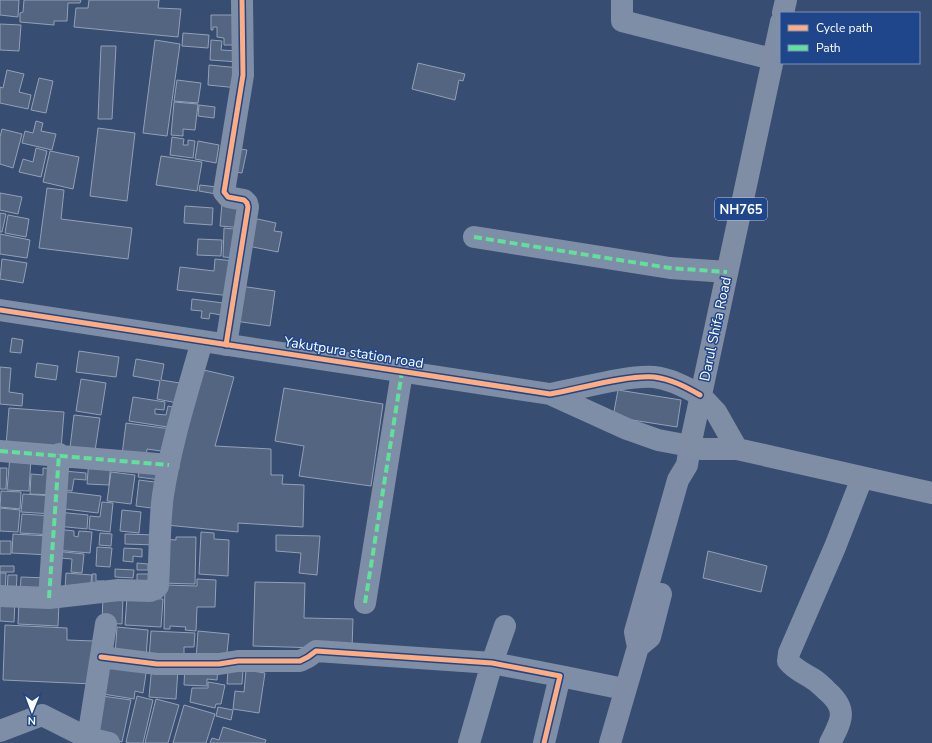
<svg xmlns="http://www.w3.org/2000/svg" width="932" height="743" viewBox="0 0 932 743" font-family="'Nunito Sans',sans-serif">
<style>
.building{fill:#546582;stroke:#93a0b5}
.lines{fill:none;stroke-linecap:round;stroke-linejoin:round}
.minor{stroke:#7f8ea7;stroke-width:22}
.major{stroke:#7e8da5;stroke-width:22}
.highway{stroke:#7f8ea5;stroke-width:22}
.quiet{stroke:#60e19b;stroke-width:4;stroke-dasharray:8 4;stroke-linecap:butt}
.cycleway-casing{stroke:#1f468b;stroke-width:8}
.cycleway{stroke:#ffac80;stroke-width:5}
.labels{text-anchor:middle;stroke-width:3;stroke-linejoin:round;paint-order:stroke}
.shield{fill:#1f468b;stroke:#bcc8dc;stroke-width:1}
.shield-label{font-size:13px;font-weight:bold;fill:#fff}
.street-label{font-size:14px;fill:#fff;stroke:#1f468b}
</style>
<rect width="100%" height="100%" fill="#384d72"/>
<path class="building" d="M 0,0 L 19,0 L 18,17 L 0,15 Z
M 24,0 L 81,0 L 80,3 L 68,3 L 67,21 L 54,21 L 54,25 L 20,22 L 20,13 L 23,12 Z
M 89,0 L 159,0 L 158,8 L 181,9 L 178,37 L 74,27 L 76,8 L 88,8 Z
M 211,15 L 238,15 L 234,45 L 224,45 L 224,38 L 217,37 L 217,27 L 213,27 L 213,30 L 211,30 Z
M 0,24 L 21,25 L 19,51 L 0,50 Z
M 183,33 L 209,35 L 208,48 L 182,46 Z
M 155,40 L 180,44 L 167,136 L 143,133 Z
M 211,40 L 222,41 L 221,50 L 239,51 L 239,62 L 210,60 Z
M 101,46 L 116,46 L 112,119 L 98,119 Z
M 418,63 L 465,74 L 463,81 L 459,80 L 455,100 L 412,89 Z
M 209,65 L 240,68 L 238,88 L 208,85 Z
M 7,70 L 24,74 L 19,92 L 31,95 L 28,109 L 0,103 L 0,87 L 3,88 Z
M 39,78 L 53,81 L 46,113 L 31,110 Z
M 177,80 L 201,83 L 198,103 L 174,101 Z
M 174,102 L 198,104 L 195,130 L 183,129 L 183,136 L 171,135 Z
M 199,105 L 215,107 L 214,118 L 198,116 Z
M 36,121 L 43,123 L 41,131 L 56,134 L 52,150 L 22,143 L 25,131 L 33,133 Z
M 98,128 L 135,133 L 127,201 L 90,196 Z
M 2,129 L 22,134 L 13,168 L 0,164 L 0,137 Z
M 172,137 L 184,139 L 183,145 L 188,145 L 188,140 L 195,141 L 193,158 L 170,155 Z
M 198,141 L 219,145 L 216,163 L 195,159 Z
M 36,148 L 47,151 L 41,177 L 19,172 L 23,159 L 33,162 Z
M 233,148 L 247,150 L 242,173 L 229,171 Z
M 50,151 L 79,157 L 73,189 L 43,182 Z
M 161,156 L 202,162 L 197,191 L 156,185 Z
M 200,185 L 217,187 L 222,195 L 199,191 Z
M 47,188 L 64,190 L 61,219 L 132,228 L 128,259 L 39,248 Z
M 0,193 L 22,197 L 18,214 L 0,210 Z
M 222,203 L 246,205 L 244,228 L 220,226 Z
M 185,206 L 213,208 L 212,225 L 184,223 Z
M 0,213 L 6,214 L 2,232 L 0,232 Z
M 8,215 L 29,219 L 26,237 L 5,233 Z
M 248,217 L 276,223 L 274,231 L 282,232 L 278,252 L 243,245 Z
M 224,228 L 243,230 L 238,258 L 223,257 Z
M 0,234 L 30,240 L 27,258 L 0,254 Z
M 198,239 L 222,240 L 221,256 L 197,255 Z
M 2,259 L 27,263 L 23,283 L 0,279 Z
M 215,259 L 235,261 L 231,296 L 177,290 L 180,267 L 214,271 Z
M 240,286 L 275,291 L 270,326 L 235,321 Z
M 192,299 L 231,304 L 221,315 L 210,313 L 209,319 L 201,318 L 202,311 L 191,310 Z
M 12,338 L 23,340 L 21,353 L 10,352 Z
M 79,351 L 119,357 L 116,377 L 76,372 Z
M 136,359 L 164,364 L 161,380 L 186,384 L 182,404 L 157,399 L 160,381 L 133,376 Z
M 37,363 L 58,366 L 56,380 L 35,377 Z
M 0,367 L 11,368 L 9,392 L 23,394 L 22,406 L 0,404 Z
M 204,370 L 234,377 L 215,446 L 271,449 L 271,475 L 283,475 L 282,484 L 304,485 L 303,527 L 238,523 L 238,532 L 166,525 L 187,427 Z
M 81,379 L 106,383 L 101,415 L 76,411 Z
M 284,388 L 383,404 L 371,486 L 299,476 L 304,446 L 275,441 Z
M 618,390 L 681,400 L 677,427 L 613,417 Z
M 133,397 L 165,402 L 164,410 L 155,409 L 155,414 L 166,415 L 168,406 L 177,408 L 174,428 L 129,421 Z
M 9,408 L 64,412 L 61,449 L 6,446 Z
M 74,415 L 100,418 L 95,451 L 70,448 Z
M 126,423 L 171,429 L 168,452 L 147,449 L 146,458 L 122,455 Z
M 10,456 L 31,457 L 29,491 L 7,490 Z
M 89,459 L 111,461 L 109,485 L 87,484 Z
M 140,466 L 163,469 L 161,480 L 138,477 Z
M 0,468 L 7,468 L 6,489 L 0,489 Z
M 43,468 L 54,469 L 56,495 L 30,494 L 31,474 L 43,475 Z
M 64,471 L 86,473 L 86,480 L 74,479 L 72,491 L 62,490 Z
M 111,472 L 135,475 L 131,504 L 107,501 Z
M 139,480 L 162,483 L 159,509 L 136,506 Z
M 1,491 L 21,492 L 20,509 L 0,507 Z
M 59,491 L 101,496 L 98,513 L 57,508 Z
M 23,494 L 54,496 L 53,514 L 21,512 Z
M 102,502 L 113,503 L 110,532 L 89,529 L 90,516 L 100,517 Z
M 0,508 L 20,510 L 18,532 L 0,531 Z
M 122,510 L 141,512 L 139,533 L 120,531 Z
M 58,512 L 88,515 L 87,529 L 57,526 Z
M 22,514 L 53,516 L 52,535 L 20,533 Z
M 57,529 L 74,531 L 74,536 L 78,537 L 79,531 L 92,532 L 90,553 L 55,550 Z
M 201,532 L 214,533 L 214,539 L 229,540 L 228,576 L 199,574 Z
M 100,533 L 112,534 L 111,546 L 99,545 Z
M 13,534 L 49,536 L 49,555 L 12,553 Z
M 125,534 L 156,535 L 156,545 L 125,544 Z
M 276,535 L 320,536 L 317,575 L 299,573 L 301,553 L 276,551 Z
M 176,537 L 196,537 L 195,584 L 161,583 L 163,539 L 176,540 Z
M 0,541 L 11,541 L 11,554 L 0,554 Z
M 97,547 L 112,548 L 110,567 L 96,566 Z
M 124,548 L 142,549 L 142,557 L 133,556 L 133,562 L 123,561 Z
M 54,551 L 84,554 L 82,573 L 71,572 L 72,559 L 61,558 Z
M 708,551 L 767,566 L 761,592 L 703,578 Z
M 137,563 L 148,564 L 148,570 L 137,570 Z
M 0,566 L 14,566 L 14,572 L 0,572 Z
M 115,569 L 134,570 L 133,578 L 115,577 Z
M 0,573 L 6,573 L 5,594 L 0,594 Z
M 66,573 L 92,575 L 90,590 L 65,589 Z
M 92,574 L 96,574 L 96,581 L 104,581 L 92,590 Z
M 137,574 L 154,574 L 151,590 L 137,590 Z
M 8,575 L 17,575 L 16,595 L 7,594 Z
M 21,577 L 48,578 L 47,593 L 20,593 Z
M 197,579 L 216,580 L 215,607 L 197,607 L 196,631 L 185,630 L 186,627 L 170,626 L 170,629 L 164,629 L 165,585 L 197,586 Z
M 255,582 L 305,583 L 304,618 L 353,619 L 352,649 L 253,646 Z
M 103,595 L 123,596 L 122,624 L 102,623 Z
M 127,597 L 163,599 L 161,627 L 125,625 Z
M 0,599 L 15,599 L 14,622 L 0,621 Z
M 19,601 L 59,602 L 58,626 L 18,624 Z
M 5,625 L 67,628 L 67,640 L 94,641 L 93,684 L 3,680 Z
M 117,627 L 148,630 L 146,657 L 115,655 Z
M 151,631 L 195,633 L 194,647 L 184,647 L 184,661 L 149,659 Z
M 198,631 L 229,634 L 226,662 L 196,660 Z
M 108,661 L 147,667 L 143,693 L 135,691 L 134,699 L 103,694 Z
M 152,665 L 178,668 L 176,699 L 149,697 Z
M 185,665 L 218,667 L 217,680 L 207,679 L 207,686 L 184,685 Z
M 228,670 L 243,670 L 242,684 L 227,684 Z
M 246,670 L 265,673 L 259,713 L 233,709 L 235,691 L 244,692 Z
M 208,682 L 225,685 L 221,704 L 216,704 L 215,708 L 190,702 L 192,688 L 208,688 Z
M 102,696 L 131,700 L 122,742 L 95,735 Z
M 137,696 L 153,700 L 143,743 L 130,743 L 126,742 Z
M 156,699 L 179,705 L 168,743 L 145,743 Z
M 184,705 L 215,714 L 206,743 L 173,743 Z
M 218,707 L 233,710 L 231,720 L 216,716 Z
M 223,727 L 266,740 L 265,743 L 210,743 L 212,738 L 219,740 Z"/>
<g class="lines">
<path class="minor" d="M 622,0 L 622,21 L 772,59
M 474,237 L 670,268 L 727,272
M 0,310 L 550,394 C 579,389 626,375 654,377 C 671,379 686,387 700,395
M 226,345 L 248,207 L 247,203 L 244,200 L 228,197 L 224,192 L 243,75 L 242,0
M 550,394 L 627,429 L 658,440 L 690,446
M 0,451 L 169,465
M 0,596 L 49,598 L 119,590 L 150,591 L 155,589 L 158,586 C 160,556 159,524 163,495 C 171,443 188,391 202,341
M 49,598 L 59,454
M 365,603 L 402,372
M 101,657 L 157,664 L 219,664 L 238,661 L 300,661 L 308,657 L 316,651 L 492,663 L 560,676 L 544,743
M 560,676 L 624,689
M 0,731 L 42,715 L 88,738 L 109,743
M 88,738 L 106,624
M 469,743 L 492,663 L 505,626
M 830,743 C 842,720 848,709 827,691 C 823,687 818,682 813,679 C 804,673 795,670 788,661 L 789,653 L 835,547 L 862,478"/>
<path class="major" d="M 638,647 L 650,637 L 661,594
M 610,743 L 638,647 L 635,632 L 678,480 L 687,465 L 690,446"/>
<path class="highway" d="M 783,13 L 786,0
M 781,22 L 690,446 L 702,449 L 737,449 L 932,493
M 700,395 L 716,412 L 737,449"/>
<path class="quiet" d="M 474,237 L 670,268 L 727,272
M 0,451 L 169,465
M 49,598 L 59,454
M 365,603 L 402,372"/>
<g class="cycleway-casing">
<path id="cycleway" d="M 0,310 L 550,394 C 579,389 626,375 654,377 C 671,379 686,387 700,395
M 226,345 L 248,207 L 247,203 L 244,200 L 228,197 L 224,192 L 243,75 L 242,0
M 101,657 L 157,664 L 219,664 L 238,661 L 300,661 L 308,657 L 316,651 L 492,663 L 560,676 L 544,743"/>
</g>
<use href="#cycleway" class="cycleway"/>
</g>
<g class="labels">
<rect class="shield" x="715" y="198" width="52" height="22" rx="3"/>
<g class="shield-label">
<text x="741" y="214">NH765</text>
</g>
<g class="street-label">
<text transform="translate(715 329) rotate(-78)" y="5">Darul Shifa Road</text>
<text transform="translate(354 352) rotate(9)" y="5">Yakutpura station road</text>
</g>
</g>
<rect x="780" y="12" width="140" height="52" fill="#1f468b" stroke="#7990b9"/>
<rect x="788" y="25" width="20" height="6" fill="#ffac80" stroke="#7990b9"/>
<text x="816" y="32" font-size="12" fill="#ffffff">Cycle path</text>
<rect x="788" y="45" width="20" height="6" fill="#60e19b" stroke="#7990b9"/>
<text x="816" y="52" font-size="12" fill="#ffffff">Path</text>
<g transform="translate(32 711) rotate(181)" stroke="#1f468b" stroke-width="3" paint-order="stroke">
<path d="M0-3L7 15L0 10L-7 15Z" fill="#ffffff"/>
<text y="-6" font-size="11" font-weight="bold" text-anchor="middle" fill="#ffffff">N</text>
</g>
</svg>
